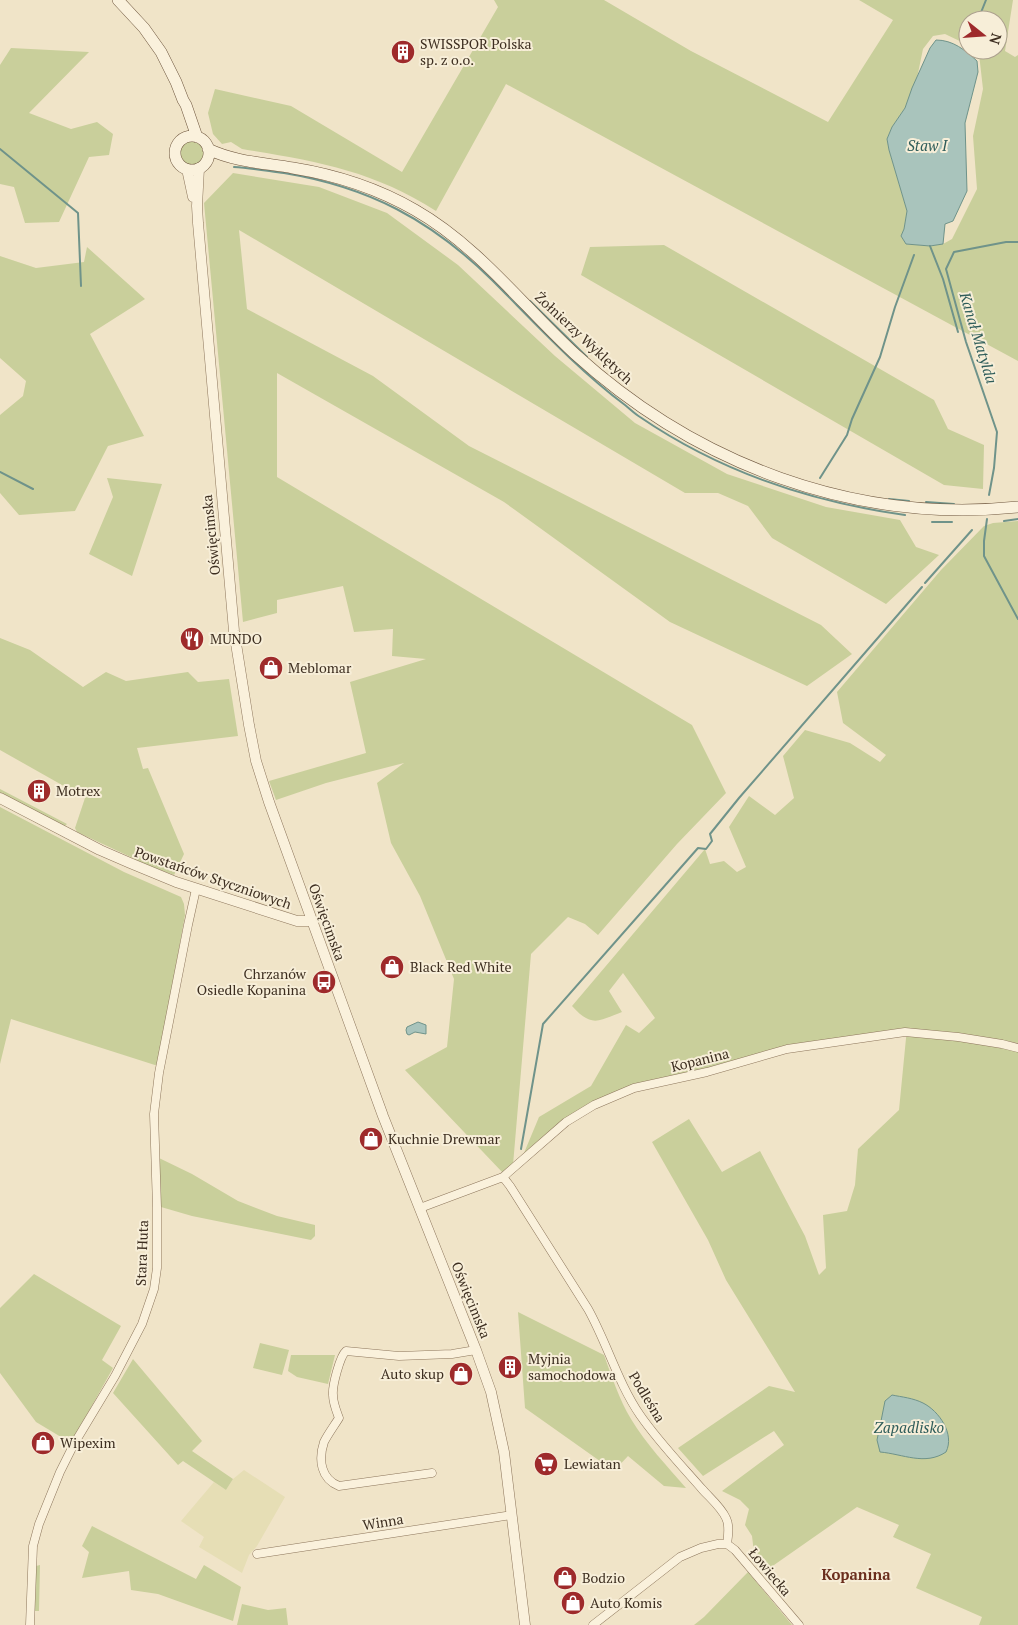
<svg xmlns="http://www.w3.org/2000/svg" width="1018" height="1625" viewBox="0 0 1018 1625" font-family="'PT Serif',serif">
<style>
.farmland{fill:#e6deb5}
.green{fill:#c9cf9b;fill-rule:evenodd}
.water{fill:#a9c4bc;stroke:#6f938a}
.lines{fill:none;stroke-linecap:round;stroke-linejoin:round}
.stream{stroke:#6f938a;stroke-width:2}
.minor-casing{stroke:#8d765c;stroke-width:9}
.tertiary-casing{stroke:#8d765c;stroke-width:11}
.secondary-casing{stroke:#6f573f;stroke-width:12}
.minor{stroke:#faf1dc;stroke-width:8}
.tertiary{stroke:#faf1dc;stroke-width:10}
.secondary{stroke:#faf1dc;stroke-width:11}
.labels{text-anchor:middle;stroke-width:4;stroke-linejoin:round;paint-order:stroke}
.poi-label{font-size:14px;fill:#3d2e20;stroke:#f7eed8;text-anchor:start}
.street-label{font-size:14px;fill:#3d2e20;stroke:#f7eed8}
.water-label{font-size:15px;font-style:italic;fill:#2f5d5a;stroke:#f7eed8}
.neighbourhood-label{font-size:15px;font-weight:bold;fill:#6b2e1e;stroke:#f7eed8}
</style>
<rect width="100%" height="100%" fill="#f0e4c8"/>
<path class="farmland" d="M 244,1470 L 285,1497 L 257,1546 L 249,1555 L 242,1573 L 199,1547 L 204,1537 L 181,1521 L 214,1482 L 226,1490 L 233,1479 Z"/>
<path class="green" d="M 494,0 L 604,0 L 691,51 L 828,122 L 893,20 L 859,0 L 1013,0 L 1005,51 L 1015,57 L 1018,55 L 1018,361 L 506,84 L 436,211 C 372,170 315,161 242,149 L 231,142 L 222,144 L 213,134 L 208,113 L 215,89 L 291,106 L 402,172 L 498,7 ZM 968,20 L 998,20 L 998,50 L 974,50 L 979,54 L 983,89 L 973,136 L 977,189 L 952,239 L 943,244 L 930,246 L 906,244 L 901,236 L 904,229 L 907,211 L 889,150 L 887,139 L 892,127 L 905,108 L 917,78 L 923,49 L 933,36 L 945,34 L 968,45 Z
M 11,48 L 89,52 L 29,113 L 71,129 L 97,122 L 113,134 L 109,155 L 89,157 L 59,222 L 25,223 L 14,187 L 0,184 L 0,65 Z
M180 153a12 12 0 1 1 24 0a12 12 0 1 1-24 0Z
M 233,173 L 319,187 L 387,213 L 458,265 L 555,356 L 635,423 L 727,474 L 826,507 L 900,520 L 916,547 L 939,555 L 886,604 L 772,538 L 748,506 L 718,493 L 685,493 L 239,230 L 247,309 L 373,376 L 469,446 L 821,625 L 852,654 L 807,686 L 670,622 L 504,502 L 277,373 L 277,477 L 692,725 L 726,793 L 677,844 L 598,935 L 585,924 L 568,917 L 531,954 L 513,1165 L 503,1173 L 405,1070 L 447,1047 L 454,979 L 420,896 L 391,843 L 377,783 L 404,763 L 326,783 L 276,800 L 269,781 L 366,753 L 350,682 L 426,659 L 392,656 L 393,629 L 354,632 L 343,586 L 277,600 L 277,613 L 243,622 L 204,203 Z
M 664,245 L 934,400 L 948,429 L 984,445 L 983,489 L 944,485 L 581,275 L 590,247 Z
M 87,247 L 145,299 L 90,334 L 144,436 L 108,446 L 75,511 L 19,515 L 0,493 L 0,415 L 23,396 L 26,381 L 0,358 L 0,256 L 36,268 L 84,262 Z
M 107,478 L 162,484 L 132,576 L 89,554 L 113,497 Z
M 1018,521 L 1018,1043 L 981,1037 L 1018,1049 L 1018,1625 L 979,1625 L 982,1617 L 916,1588 L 931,1554 L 893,1537 L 899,1525 L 857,1507 L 764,1572 L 755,1561 L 752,1536 L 745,1525 L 749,1509 L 740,1500 L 722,1491 L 784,1445 L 774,1431 L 703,1476 L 678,1448 L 769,1386 L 795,1392 L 726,1280 L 708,1240 L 652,1142 L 689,1119 L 722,1172 L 760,1151 L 805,1236 L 819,1275 L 826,1268 L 823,1215 L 847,1211 L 855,1185 L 858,1149 L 899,1110 L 907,1028 L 783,1046 L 710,1069 L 631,1085 L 565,1118 L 524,1153 L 539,1117 L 591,1086 L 626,1025 L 639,1033 L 655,1018 L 623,973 L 609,991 L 622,1012 C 598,1021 592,1028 572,1006 L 705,849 L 710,864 L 724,861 L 737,872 L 746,867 L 729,827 L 749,796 L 775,815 L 794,798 L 783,756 L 805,730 L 850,743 L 880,762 L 886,755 L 843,723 L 837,692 L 941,570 L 984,526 L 993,523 Z
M 0,638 L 30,650 L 83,687 L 106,672 L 126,681 L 188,672 L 198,682 L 229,679 L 238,736 L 137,748 L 143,769 L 148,768 L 184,854 L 174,875 L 135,861 L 135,859 L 77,832 L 75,828 L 85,798 L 0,750 Z
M 0,789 L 67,824 L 63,828 L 0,794 Z
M 0,807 L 124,872 L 181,897 L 184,904 L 185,915 L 158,1066 L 11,1019 L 0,1064 Z
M 159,1158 L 192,1174 L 238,1201 L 277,1216 L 315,1225 L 315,1236 L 311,1240 L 192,1216 L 161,1207 Z
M 34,1274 L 121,1326 L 102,1360 L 113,1368 L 71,1443 L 36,1422 L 0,1373 L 0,1308 Z
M 518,1312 L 604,1355 C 612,1377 619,1399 631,1419 C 646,1444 667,1466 686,1488 L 664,1486 L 628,1456 L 614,1471 L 525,1408 Z
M 260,1343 L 289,1350 L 282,1375 L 253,1368 Z
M 291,1355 L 335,1355 L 328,1384 L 297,1377 L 288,1371 Z
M 133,1359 L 202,1441 L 192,1451 L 233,1479 L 226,1490 L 183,1461 L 178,1465 L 113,1393 Z
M 92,1526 L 196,1579 L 204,1565 L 241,1587 L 233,1621 L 158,1594 L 131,1590 L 129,1571 L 82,1578 L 89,1552 L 82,1546 Z
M 40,1565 L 39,1611 L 35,1611 L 36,1566 Z
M 748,1572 L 792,1625 L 694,1625 L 704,1617 Z
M 242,1604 L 268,1610 L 286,1608 L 288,1625 L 237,1625 Z"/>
<path class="water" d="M 936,40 C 953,40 965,50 977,61 L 978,72 L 965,123 L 967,191 L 953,221 L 945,224 L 943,244 L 930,246 L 906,244 L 901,236 L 904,229 L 907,211 L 889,150 L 887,139 L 892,127 L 905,108 L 912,88 L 930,48 Z
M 418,1022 L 426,1025 L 426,1034 L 415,1032 L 409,1035 L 407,1034 L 406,1030 L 407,1027 Z
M 892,1395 C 902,1397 913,1398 923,1403 C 939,1411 955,1434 946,1452 C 925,1466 903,1454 880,1452 L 877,1440 L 881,1421 L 885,1401 Z"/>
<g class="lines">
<path class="stream" d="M 978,20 L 986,0
M 963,40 L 965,34 L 968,31
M 0,149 L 78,213 L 81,286
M 234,167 C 251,168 268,171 284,173 C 369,187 431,220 492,280 C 535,323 576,368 625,405 C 630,409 635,414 640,417 C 719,471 811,502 905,515
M 930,246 L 943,279 L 958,332
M 530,301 L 587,357
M 0,472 L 33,489
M 820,478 L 847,435 L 852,419 L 880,357 L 895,307 L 914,255
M 989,495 L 994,468 L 997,432 L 966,342 L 946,269 L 954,252 L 1006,242 L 1018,242
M 889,499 L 909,501
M 926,502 L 954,504
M 987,519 L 984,541 L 984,556 L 1018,619
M 1004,521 L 1018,519
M 932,522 L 952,522
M 925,583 L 972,530
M 521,1149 L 543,1024 L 698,848 L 706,849 L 712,841 L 710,834 L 739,798 L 922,587"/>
<g class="minor-casing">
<path id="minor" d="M 503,1177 L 510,1186 L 588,1309 C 607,1343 618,1383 640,1415 C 658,1441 681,1465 702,1489 C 710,1498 721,1507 726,1518 C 730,1526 728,1536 727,1544
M 420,1208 L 503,1177 L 566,1122 L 594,1105 L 634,1088 L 707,1072 L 787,1049 L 905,1032 L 958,1037 L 1002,1044 L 1018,1048
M 432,1473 L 339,1486 C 321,1479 318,1460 324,1442 C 328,1434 334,1426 339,1418 C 336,1410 333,1403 333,1395 C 332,1386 340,1356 346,1351 L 399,1356 L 452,1354 L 476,1350
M 257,1554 L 512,1515
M 30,1625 L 33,1546 L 39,1524 L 60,1472 L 74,1444 L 115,1376 L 142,1324 L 154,1289 L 157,1268 L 157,1207 L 154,1114 L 159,1073 L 188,925 L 196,889
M 593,1625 L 680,1557 L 701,1548 L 718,1544 L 727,1544 L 735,1550 L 799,1625"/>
</g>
<g class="tertiary-casing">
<path id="tertiary" d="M 199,168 L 197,206 L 198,223 L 234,631 L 249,725 L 256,761 L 269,802 L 383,1116 L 476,1350 L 491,1392 L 504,1452 L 525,1625
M 187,169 L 193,197
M 0,798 L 100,850 L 130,863 L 176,882 L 297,921 L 312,921"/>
</g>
<g class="secondary-casing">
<path id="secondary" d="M 118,0 L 144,28 L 161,52 L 176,82 L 183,100 L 186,105 L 197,137
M175 153a17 17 0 1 1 34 0a17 17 0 1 1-34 0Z
M 208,149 C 235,162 265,163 293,168 C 336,175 377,188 415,210 C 478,246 522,305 575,354 C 696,464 854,524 1018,507"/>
</g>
<use href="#minor" class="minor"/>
<use href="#tertiary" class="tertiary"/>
<use href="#secondary" class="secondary"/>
</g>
<defs>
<g id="building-disc" transform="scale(1.25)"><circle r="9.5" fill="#9e2a2b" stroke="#f7eed8"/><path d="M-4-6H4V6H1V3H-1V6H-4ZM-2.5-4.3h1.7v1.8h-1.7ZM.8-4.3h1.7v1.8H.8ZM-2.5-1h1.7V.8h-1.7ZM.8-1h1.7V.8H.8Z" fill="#fff"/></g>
<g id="restaurant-disc" transform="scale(1.25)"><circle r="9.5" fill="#9e2a2b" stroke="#f7eed8"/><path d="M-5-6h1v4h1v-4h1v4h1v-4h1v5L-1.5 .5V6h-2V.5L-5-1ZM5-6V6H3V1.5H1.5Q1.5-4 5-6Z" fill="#fff"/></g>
<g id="shop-disc" transform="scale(1.25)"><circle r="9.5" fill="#9e2a2b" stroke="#f7eed8"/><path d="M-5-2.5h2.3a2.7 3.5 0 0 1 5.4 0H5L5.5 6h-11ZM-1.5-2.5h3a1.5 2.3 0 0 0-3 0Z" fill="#fff"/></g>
<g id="bus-disc" transform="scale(1.25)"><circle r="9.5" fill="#9e2a2b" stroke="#f7eed8"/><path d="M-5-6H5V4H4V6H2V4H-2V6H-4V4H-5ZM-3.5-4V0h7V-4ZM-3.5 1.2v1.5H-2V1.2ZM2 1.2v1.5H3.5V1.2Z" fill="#fff"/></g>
<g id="supermarket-disc" transform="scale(1.25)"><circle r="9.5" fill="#9e2a2b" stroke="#f7eed8"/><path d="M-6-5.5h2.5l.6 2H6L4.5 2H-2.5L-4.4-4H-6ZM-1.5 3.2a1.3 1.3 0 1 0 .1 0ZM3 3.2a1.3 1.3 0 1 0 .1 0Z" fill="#fff"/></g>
</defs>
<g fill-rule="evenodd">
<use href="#building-disc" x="403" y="52"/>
<use href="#restaurant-disc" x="192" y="639"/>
<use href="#shop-disc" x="271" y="668"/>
<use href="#building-disc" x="39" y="791"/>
<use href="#shop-disc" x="392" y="967"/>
<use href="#bus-disc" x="324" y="982"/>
<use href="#shop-disc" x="371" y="1139"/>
<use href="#building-disc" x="510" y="1367"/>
<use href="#shop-disc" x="461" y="1374"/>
<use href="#shop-disc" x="43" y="1443"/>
<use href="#supermarket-disc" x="546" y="1464"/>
<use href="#shop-disc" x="565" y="1578"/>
<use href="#shop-disc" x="573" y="1603"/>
</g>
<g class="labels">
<g class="poi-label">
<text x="420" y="49">SWISSPOR Polska<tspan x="420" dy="16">sp. z o.o.</tspan></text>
<text x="210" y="644">MUNDO</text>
<text x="288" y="673">Meblomar</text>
<text x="56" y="796">Motrex</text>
<text x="410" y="972">Black Red White</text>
<text x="306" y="979" text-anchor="end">Chrzanów<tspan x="306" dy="16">Osiedle Kopanina</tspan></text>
<text x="388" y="1144">Kuchnie Drewmar</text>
<text x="528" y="1364">Myjnia<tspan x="528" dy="16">samochodowa</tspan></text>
<text x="444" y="1379" text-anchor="end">Auto skup</text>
<text x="60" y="1448">Wipexim</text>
<text x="564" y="1469">Lewiatan</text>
<text x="582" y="1583">Bodzio</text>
<text x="590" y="1608">Auto Komis</text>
</g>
<g class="street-label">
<text transform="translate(584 338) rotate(43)" y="5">Żołnierzy Wyklętych</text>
<text transform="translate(211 535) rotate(-96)" y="5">Oświęcimska</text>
<text transform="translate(213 878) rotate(19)" y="5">Powstańców Styczniowych</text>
<text transform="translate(327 922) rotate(70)" y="5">Oświęcimska</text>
<text transform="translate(700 1060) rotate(-14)" y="5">Kopanina</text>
<text transform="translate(142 1253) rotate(-88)" y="5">Stara Huta</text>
<text transform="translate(471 1300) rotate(68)" y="5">Oświęcimska</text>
<text transform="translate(647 1397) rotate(59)" y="5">Podleśna</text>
<text transform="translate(383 1522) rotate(-9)" y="5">Winna</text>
<text transform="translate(770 1572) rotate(50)" y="5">Łowiecka</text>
</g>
<g class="water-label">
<text x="927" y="151">Staw I</text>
<text transform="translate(978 338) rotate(73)" y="5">Kanał Matylda</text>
<text x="909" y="1433">Zapadlisko</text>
</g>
<g class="neighbourhood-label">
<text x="856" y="1580">Kopanina</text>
</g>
</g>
<g transform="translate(983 35) rotate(107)"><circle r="24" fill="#f7eed8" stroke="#ada18e"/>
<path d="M0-4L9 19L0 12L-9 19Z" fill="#9e2a2b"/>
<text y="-8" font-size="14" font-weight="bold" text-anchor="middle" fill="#3d2e20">N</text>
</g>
</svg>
